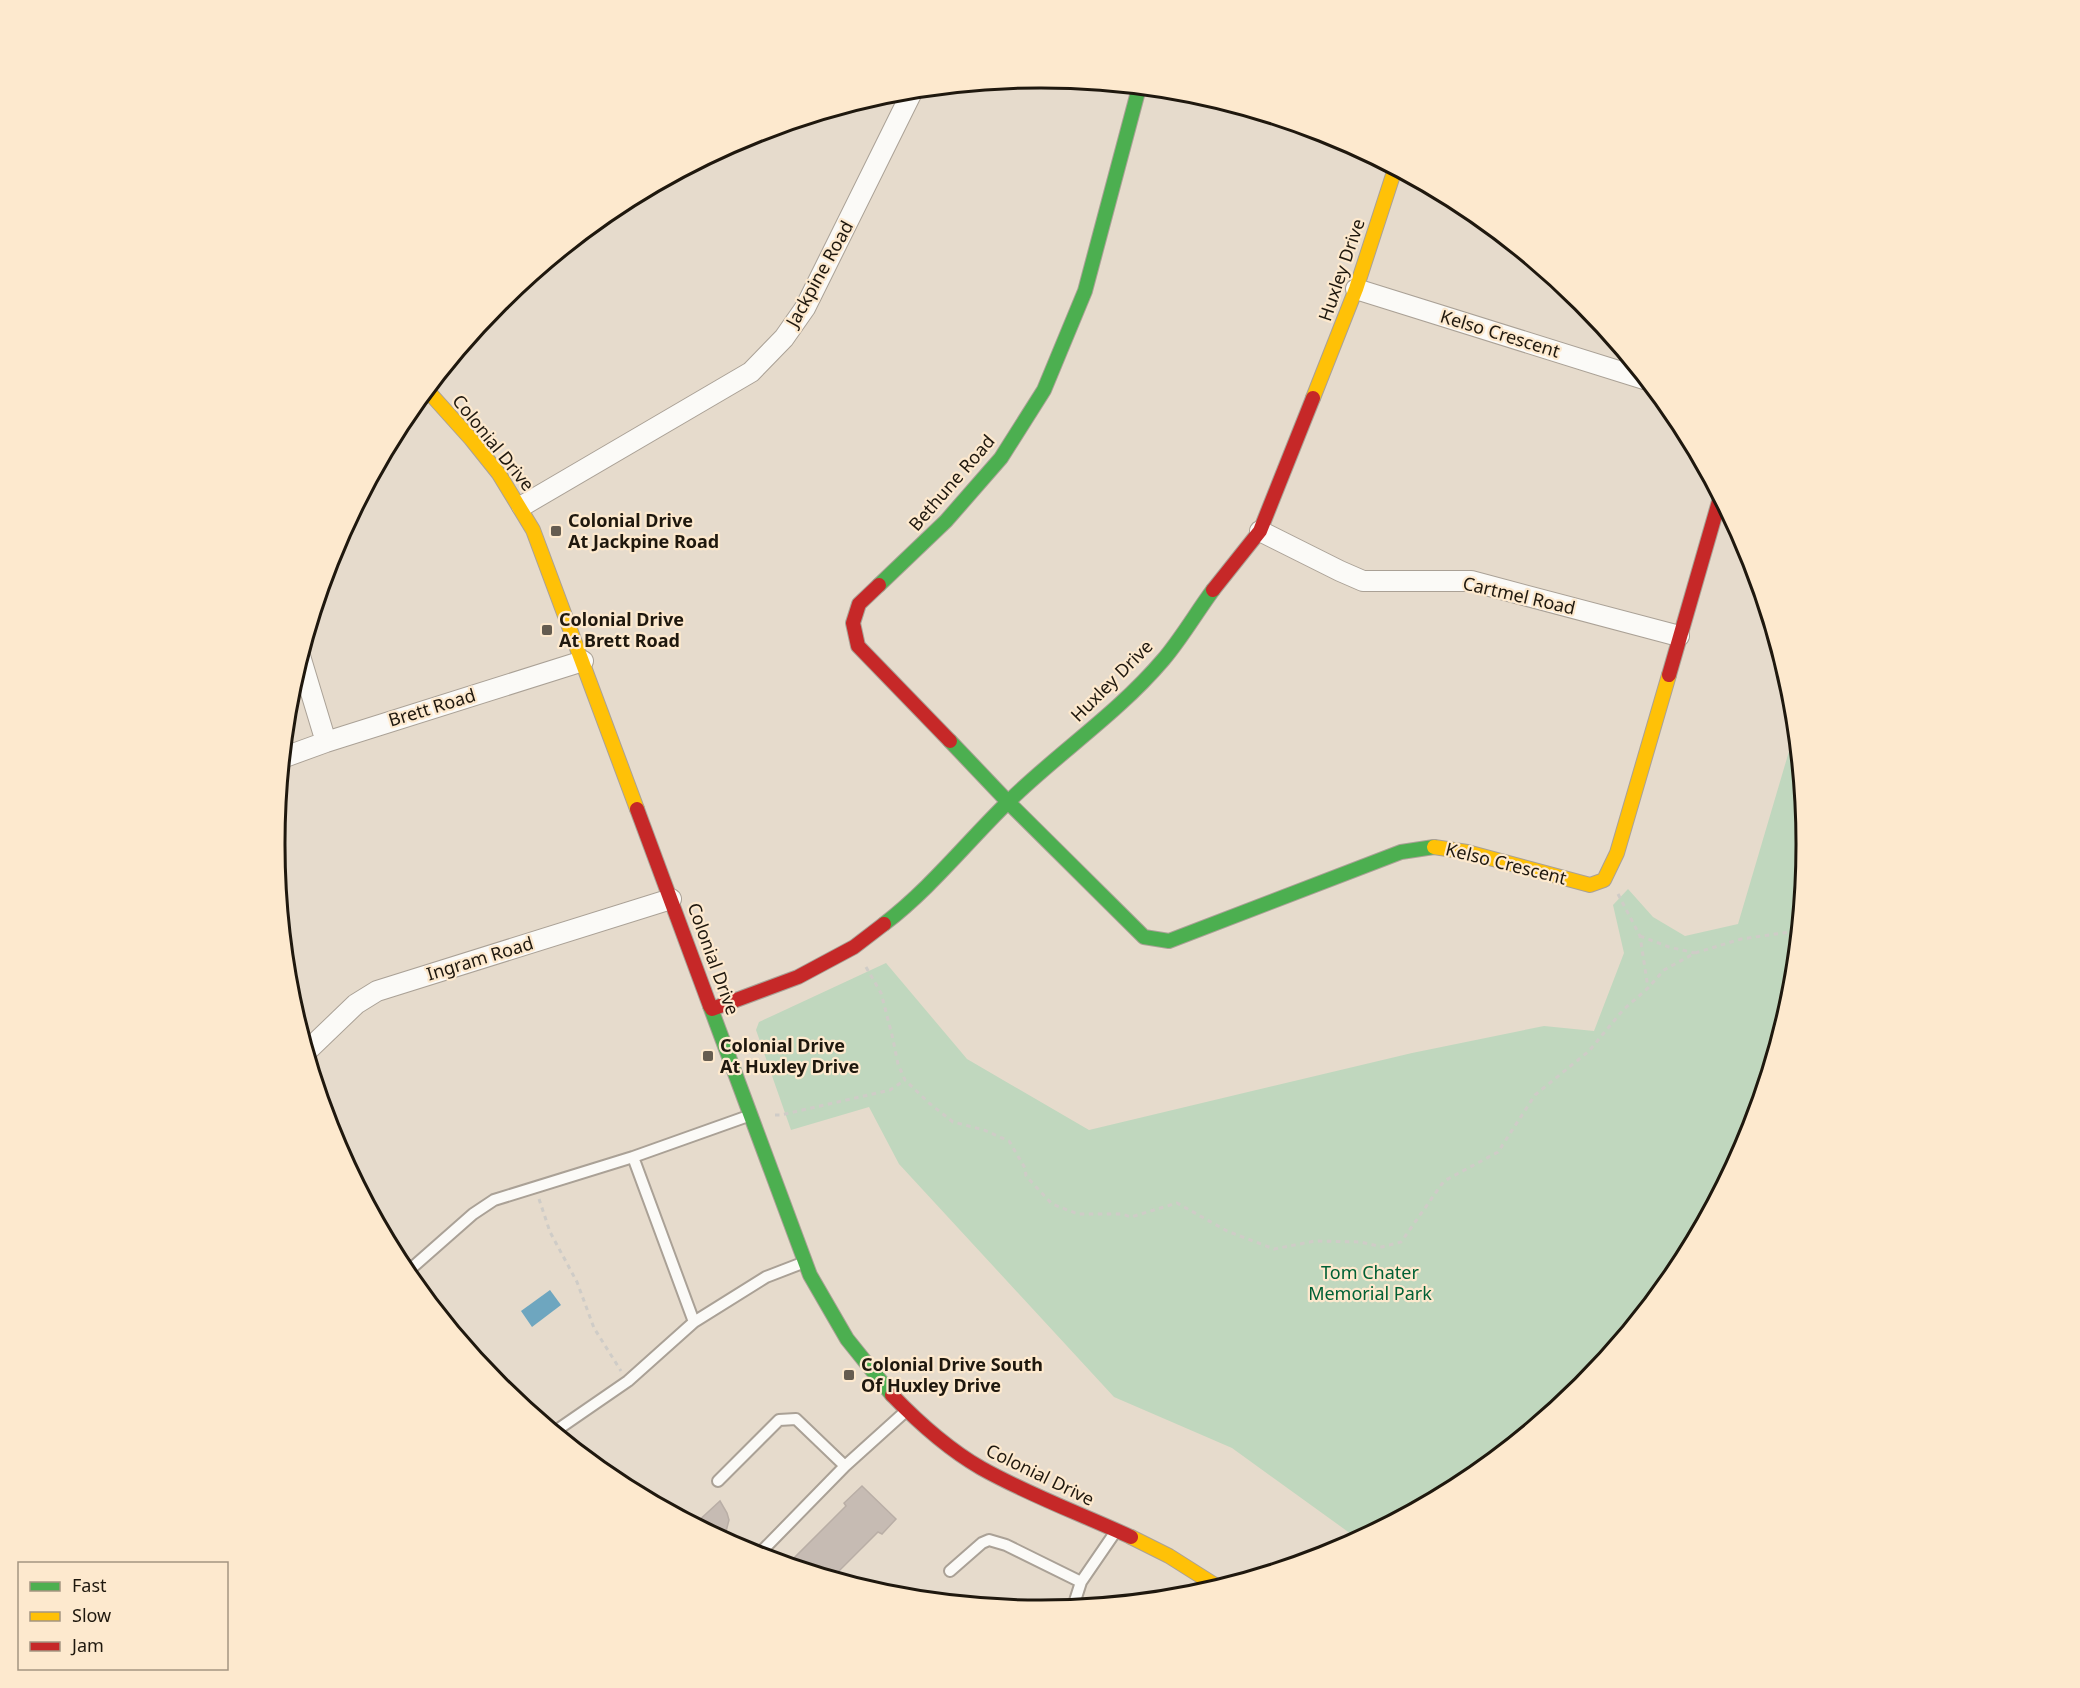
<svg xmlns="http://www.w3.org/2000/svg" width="2080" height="1688" viewBox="0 0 2080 1688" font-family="'Noto Sans',sans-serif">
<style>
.green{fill:#c0d7be}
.water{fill:#6ea6bf}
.building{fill:#c6bbb3;stroke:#b9aea6;stroke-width:1.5}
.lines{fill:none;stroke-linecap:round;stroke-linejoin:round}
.lane-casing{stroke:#aaa196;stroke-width:14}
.street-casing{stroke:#aaa196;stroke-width:22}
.fast-casing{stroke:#aaa196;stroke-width:16}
.slow-casing{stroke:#aaa196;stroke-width:16}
.jam-casing{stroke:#aaa196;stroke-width:16}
.path{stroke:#cfccc7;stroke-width:3;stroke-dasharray:4.5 4.5;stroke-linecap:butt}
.lane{stroke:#fbfaf7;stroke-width:10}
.street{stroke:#fbfaf7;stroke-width:20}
.fast{stroke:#4caf50;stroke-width:14}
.slow{stroke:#ffc107;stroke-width:14}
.jam{stroke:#c62828;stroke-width:14}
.poi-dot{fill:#655c50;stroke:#fde9ce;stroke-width:2}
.labels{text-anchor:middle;stroke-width:4.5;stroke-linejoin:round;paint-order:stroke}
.street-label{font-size:18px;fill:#1f180e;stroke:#fde9ce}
.poi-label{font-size:18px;font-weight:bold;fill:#1f180e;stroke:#fde9ce;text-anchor:start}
.park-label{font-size:18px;fill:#006035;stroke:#fde9ce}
.rim{fill:none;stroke:#1f180e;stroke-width:3}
</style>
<rect width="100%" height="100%" fill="#e6dbcc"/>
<path class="green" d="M 1795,731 L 1806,844 L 1791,994 L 1748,1137 L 1677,1270 L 1581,1386 L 1465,1481 L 1358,1539 L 1232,1448 L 1114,1397 L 899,1164 L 869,1107 L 791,1130 L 756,1030 L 759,1022 L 886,963 L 967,1059 L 1089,1130 L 1412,1053 L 1544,1026 L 1594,1031 L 1624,953 L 1613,905 L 1628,889 L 1653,917 L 1685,936 L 1738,924 Z"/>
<path class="water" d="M 550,1290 L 561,1305 L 532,1327 L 521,1311 Z"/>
<path class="building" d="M 862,1486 L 896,1519 L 882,1534 L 878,1532 L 832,1578 L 788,1564 L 846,1506 L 844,1503 Z
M 720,1501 L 727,1513 L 729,1520 L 724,1539 L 695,1524 Z"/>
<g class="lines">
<g class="lane-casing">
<path id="lane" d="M 633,1157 L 694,1322
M 406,1273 L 473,1214 L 494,1200 L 633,1157 L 751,1115
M 554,1432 L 628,1381 L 694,1322 L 766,1277 L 805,1262
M 718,1481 L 779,1420 L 796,1419 L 845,1466
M 758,1555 L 845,1466 L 906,1411
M 950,1571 L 982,1543 L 989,1540 L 1006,1545 L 1081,1582
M 1073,1607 L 1081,1582 L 1116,1531"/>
</g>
<g class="street-casing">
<path id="street" d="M 1356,289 L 1644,379
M 522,506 L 751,372 L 784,338 L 805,308 L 913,90
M 1260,531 L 1340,571 L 1363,581 L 1471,581 L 1679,636
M 300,656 L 326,742
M 282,758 L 326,742 L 583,661
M 306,1052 L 356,1004 L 377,991 L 671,899"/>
</g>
<g class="fast-casing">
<path id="fast" d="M 879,585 L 946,521 L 1001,458 L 1044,390 L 1085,291 L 1139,88
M 950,741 L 1008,802 L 1144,937 L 1169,941 L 1401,852 L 1434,847
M 884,924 C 931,888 966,843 1008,802 C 1058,753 1117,714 1163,660 C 1181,639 1196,613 1213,590
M 710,1006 L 810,1275 L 847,1339 L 892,1395"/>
</g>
<g class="slow-casing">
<path id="slow" d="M 427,390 L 471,439 L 499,474 L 533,530 L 637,809
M 1313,398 L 1356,289 L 1395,169
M 1434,847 L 1467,852 L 1590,885 L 1604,880 L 1617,853 L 1669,675
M 1131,1537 L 1169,1556 L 1218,1587"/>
</g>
<g class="jam-casing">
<path id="jam" d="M 879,585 L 859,604 L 853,623 L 858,646 L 950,741
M 1213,590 L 1260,531 L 1313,398
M 1669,675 L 1720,498
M 637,809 L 710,1006
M 712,1009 L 798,977 L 854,947 L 884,924
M 892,1395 C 918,1422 948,1449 981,1468 C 1029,1495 1081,1514 1131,1537"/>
</g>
<path class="path" d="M 1618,894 L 1640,936 L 1648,988
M 1640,936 L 1669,947 L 1695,953
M 866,967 L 881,993 L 892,1035 L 898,1064 L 905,1080 L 929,1103 L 953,1122 L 984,1130 L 1009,1141 L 1025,1168 L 1026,1176 L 1052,1204 L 1078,1214 L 1122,1214 L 1131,1217 L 1177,1203 L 1227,1231 L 1274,1249 L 1315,1241 L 1361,1242 L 1382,1247 L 1401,1242 L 1444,1181 L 1498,1152 L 1535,1095 L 1589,1051 L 1623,1010 L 1648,988 L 1664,970 L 1695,953 L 1741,939 L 1797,931
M 775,1115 L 781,1115 L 890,1090 L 905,1080
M 539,1199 L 550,1232 L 577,1282 L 594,1328 L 621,1371"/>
<use href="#lane" class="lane"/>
<use href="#street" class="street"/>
<use href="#fast" class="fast"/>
<use href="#slow" class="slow"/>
<use href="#jam" class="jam"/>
</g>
<g class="poi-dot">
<rect x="550" y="525" width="12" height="12" rx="3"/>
<rect x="541" y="624" width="12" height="12" rx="3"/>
<rect x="702" y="1050" width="12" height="12" rx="3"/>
<rect x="843" y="1369" width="12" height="12" rx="3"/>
</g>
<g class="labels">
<g class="street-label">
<text transform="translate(1342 270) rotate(-71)" y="6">Huxley Drive</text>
<text transform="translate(820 274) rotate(-61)" y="6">Jackpine Road</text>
<text transform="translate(1500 334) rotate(17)" y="6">Kelso Crescent</text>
<text transform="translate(493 443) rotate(51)" y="6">Colonial Drive</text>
<text transform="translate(952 483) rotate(-49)" y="6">Bethune Road</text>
<text transform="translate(1519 596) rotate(13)" y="6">Cartmel Road</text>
<text transform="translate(1112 681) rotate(-45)" y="6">Huxley Drive</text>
<text transform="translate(432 708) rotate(-17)" y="6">Brett Road</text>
<text transform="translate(1506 864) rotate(14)" y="6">Kelso Crescent</text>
<text transform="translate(480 959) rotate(-17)" y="6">Ingram Road</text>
<text transform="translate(713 959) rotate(70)" y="6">Colonial Drive</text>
<text transform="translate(1040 1475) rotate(26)" y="6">Colonial Drive</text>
</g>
<g class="poi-label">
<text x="568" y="527">Colonial Drive<tspan x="568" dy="21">At Jackpine Road</tspan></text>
<text x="559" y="626">Colonial Drive<tspan x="559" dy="21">At Brett Road</tspan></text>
<text x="720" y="1052">Colonial Drive<tspan x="720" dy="21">At Huxley Drive</tspan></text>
<text x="861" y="1371">Colonial Drive South<tspan x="861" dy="21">Of Huxley Drive</tspan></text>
</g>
<g class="park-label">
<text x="1370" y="1279">Tom Chater<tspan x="1370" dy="21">Memorial Park</tspan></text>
</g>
</g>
<path d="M0 0H2080V1688H0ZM1040 88H1041A755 755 0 0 1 1796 843V845A755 755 0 0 1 1041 1600H1040A755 755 0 0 1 285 845V843A755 755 0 0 1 1040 88Z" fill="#fde9ce" fill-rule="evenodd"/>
<path class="rim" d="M1040 88H1041A755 755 0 0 1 1796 843V845A755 755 0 0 1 1041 1600H1040A755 755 0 0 1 285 845V843A755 755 0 0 1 1040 88Z"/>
<rect x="18" y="1562" width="210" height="108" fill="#fde9ce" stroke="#a49581" stroke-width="1.5"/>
<rect x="30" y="1582" width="30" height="9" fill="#4caf50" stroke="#a49581" stroke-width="1.5"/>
<text x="72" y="1592" font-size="18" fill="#1f180e">Fast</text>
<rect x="30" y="1612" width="30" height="9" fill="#ffc107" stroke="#a49581" stroke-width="1.5"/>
<text x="72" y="1622" font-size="18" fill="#1f180e">Slow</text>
<rect x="30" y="1642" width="30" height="9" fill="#c62828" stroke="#a49581" stroke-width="1.5"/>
<text x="72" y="1652" font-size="18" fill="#1f180e">Jam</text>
</svg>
